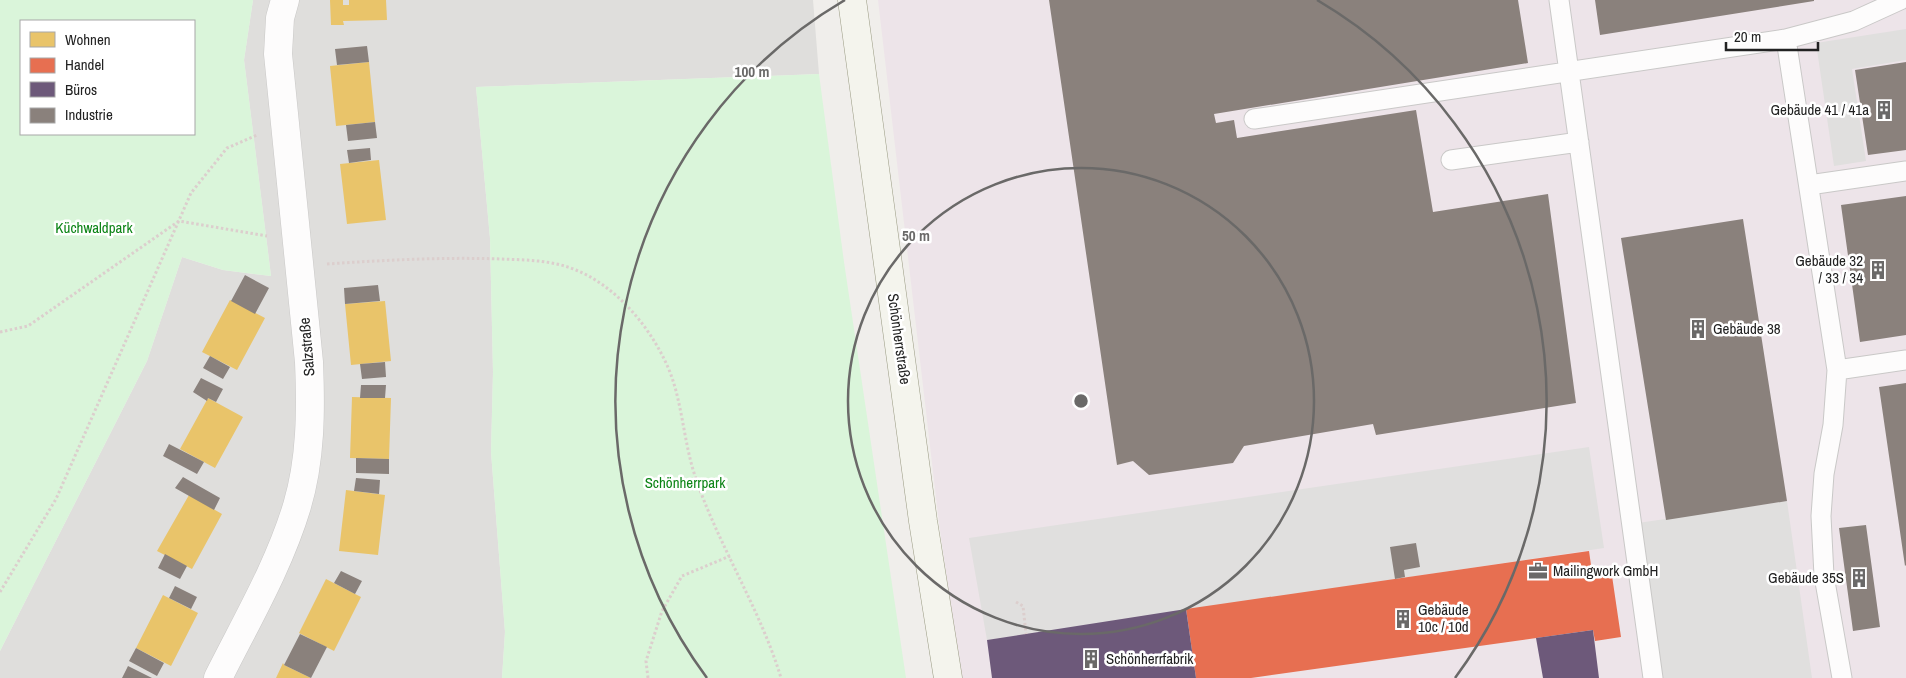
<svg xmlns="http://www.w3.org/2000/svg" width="1906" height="678" viewBox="0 0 1906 678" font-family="'Archivo Narrow',sans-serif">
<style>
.residential{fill:#dfdedc}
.industrial{fill:#ede4e9}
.park{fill:#daf5da;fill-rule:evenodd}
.parking{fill:#e0dfde}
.homes{fill:#e9c46a}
.shops{fill:#e76f51}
.offices{fill:#6d597a}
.industry{fill:#8a817c}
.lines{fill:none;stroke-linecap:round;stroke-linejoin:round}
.lane-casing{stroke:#c9c8c7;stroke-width:21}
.street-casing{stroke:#c9c8c7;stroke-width:29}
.secondary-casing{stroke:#999a82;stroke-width:29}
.path{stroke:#dccecd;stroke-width:3;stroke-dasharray:2.5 2.5;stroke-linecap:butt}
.lane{stroke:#fdfcfc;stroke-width:19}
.street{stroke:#fdfcfc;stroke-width:28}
.secondary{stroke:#f4f4ed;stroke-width:28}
.ring{fill:none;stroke:#6a6968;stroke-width:2.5}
.labels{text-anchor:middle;stroke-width:5;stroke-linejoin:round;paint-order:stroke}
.poi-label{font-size:15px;fill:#222;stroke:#fff;text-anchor:start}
.park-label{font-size:15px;fill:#0c8416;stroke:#fff}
.street-label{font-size:15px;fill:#222;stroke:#fff}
.centre{fill:#6a6968;stroke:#fff;stroke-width:2.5}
.ring-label{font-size:15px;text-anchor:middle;font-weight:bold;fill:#6a6968;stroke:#fff;stroke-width:5;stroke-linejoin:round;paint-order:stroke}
</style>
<rect width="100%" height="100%" fill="#f0eeeb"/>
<path class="residential" d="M 253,0 L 813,0 L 819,74 L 476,87 L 490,238 L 493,372 L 491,452 L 505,632 L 502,678 L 0,678 L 0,651 L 147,361 L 182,257 L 223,270 L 271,276 L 244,60 Z"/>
<path class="industrial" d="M 878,0 L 1906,0 L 1906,678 L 961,678 L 939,523 Z"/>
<path class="park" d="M 0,0 L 253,0 L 244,60 L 271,276 L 223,270 L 182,257 L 147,361 L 0,651 ZM 194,21 L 194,134 L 21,134 L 21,21 Z
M 819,74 L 844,262 L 906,678 L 502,678 L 505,632 L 491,452 L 493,372 L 490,238 L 476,87 Z"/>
<path class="parking" d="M 1906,29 L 1906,60 L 1852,69 L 1866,161 L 1834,166 L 1816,43 Z
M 1589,447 L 1604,548 L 987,640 L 969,538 Z
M 1787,501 L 1812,678 L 1660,678 L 1638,523 Z"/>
<path class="homes" d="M 330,0 L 343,0 L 343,5 L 349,5 L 349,0 L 386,0 L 387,20 L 343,21 L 344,25 L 331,25 Z
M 369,62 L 375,122 L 336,126 L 330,66 Z
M 379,160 L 386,220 L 347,224 L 340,164 Z
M 230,300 L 265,318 L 237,370 L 202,352 Z
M 385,301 L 391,361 L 351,365 L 345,304 Z
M 352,397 L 391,398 L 389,459 L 350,458 Z
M 208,398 L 243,417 L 215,468 L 180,449 Z
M 346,490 L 385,495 L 378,555 L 339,551 Z
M 189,495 L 222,514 L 192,569 L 157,551 Z
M 326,579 L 361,597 L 334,651 L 299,633 Z
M 163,595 L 198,613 L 171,666 L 136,648 Z
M 283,663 L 284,665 L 311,678 L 276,678 Z"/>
<path class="shops" d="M 1589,551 L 1592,572 L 1611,569 L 1621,637 L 1595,641 L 1593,630 L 1251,678 L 1196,678 L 1186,609 Z"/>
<path class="offices" d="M 1186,609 L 1196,678 L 992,678 L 987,640 Z
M 1593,630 L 1599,678 L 1543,678 L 1536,638 Z"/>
<path class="industry" d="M 1049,0 L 1518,0 L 1528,63 L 1214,114 L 1216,123 L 1234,120 L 1237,138 L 1416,110 L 1433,212 L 1548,194 L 1576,403 L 1376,435 L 1373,424 L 1244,446 L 1233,463 L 1149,475 L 1133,461 L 1117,465 Z
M 1595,0 L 1814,0 L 1814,1 L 1600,35 Z
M 367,46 L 369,62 L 337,65 L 335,49 Z
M 1906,62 L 1906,150 L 1868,155 L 1855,70 Z
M 375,122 L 377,138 L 348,141 L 346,125 Z
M 370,148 L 371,160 L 349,163 L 347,150 Z
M 1906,196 L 1906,335 L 1860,342 L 1841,205 Z
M 1743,219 L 1787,501 L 1666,520 L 1621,238 Z
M 245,275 L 269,288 L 255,314 L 231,301 Z
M 378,285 L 380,301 L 345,304 L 344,288 Z
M 210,356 L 230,367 L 223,379 L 203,368 Z
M 385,362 L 386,377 L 362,379 L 360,364 Z
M 201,378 L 223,389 L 216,402 L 208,398 L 207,401 L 193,392 Z
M 1906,383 L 1906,565 L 1905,566 L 1879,387 Z
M 361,385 L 386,385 L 385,398 L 360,398 Z
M 169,444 L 204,462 L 197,474 L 163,456 Z
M 356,458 L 389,459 L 389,474 L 356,473 Z
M 183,477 L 220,498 L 214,510 L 175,488 Z
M 356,478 L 380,480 L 379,494 L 354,491 Z
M 1866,525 L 1880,627 L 1853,631 L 1839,528 Z
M 1416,543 L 1420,567 L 1404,570 L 1405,577 L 1395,579 L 1390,547 Z
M 165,554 L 187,566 L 180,579 L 158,568 Z
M 341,571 L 362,581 L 355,594 L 334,583 Z
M 175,586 L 197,597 L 191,609 L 169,598 Z
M 300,634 L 327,647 L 311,678 L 284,665 Z
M 136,648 L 164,663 L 157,676 L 129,661 Z
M 128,666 L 152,678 L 122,678 Z"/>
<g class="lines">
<g class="lane-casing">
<path id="lane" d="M 1559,0 L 1653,678
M 1786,39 L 1837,370 L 1833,425 L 1824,474 L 1821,516 L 1824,576 L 1842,678
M 1254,119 L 1786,39 L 1854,21 L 1900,0
M 1451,160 L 1579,142
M 1809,185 L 1906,171
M 1837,370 L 1906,360"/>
</g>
<g class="street-casing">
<path id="street" d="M 218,678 C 246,622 279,566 297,506 C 311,459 311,410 309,362 L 278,54 L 280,18 L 285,0"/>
</g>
<g class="secondary-casing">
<path id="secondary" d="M 852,0 L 923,521 L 948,678"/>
</g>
<path class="path" d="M 327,264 C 386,260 443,257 501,259 C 526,260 552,260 576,270 C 615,286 648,324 666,363 C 682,396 683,440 695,476 C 718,545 760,608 781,678
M 0,332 L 28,326 L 179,221 L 267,236
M 0,592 L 56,499 L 191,193 L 227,148 L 257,135
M 1016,602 L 1023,606 L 1026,634
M 648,678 L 646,661 L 662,611 L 682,576 L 730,556"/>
<use href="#lane" class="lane"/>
<use href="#street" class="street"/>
<use href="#secondary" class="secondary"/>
</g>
<g class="ring">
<circle cx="1081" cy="401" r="233"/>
<path d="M707 678A465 465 0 0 1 845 0M1317 0A465 465 0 0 1 1455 678"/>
</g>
<defs>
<g id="building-bare" transform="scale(1.5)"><path d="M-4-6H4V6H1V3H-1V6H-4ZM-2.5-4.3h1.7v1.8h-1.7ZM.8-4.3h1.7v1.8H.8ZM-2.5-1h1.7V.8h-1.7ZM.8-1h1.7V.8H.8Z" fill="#6a6968" stroke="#fff" stroke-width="2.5" paint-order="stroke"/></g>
<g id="office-bare" transform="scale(1.5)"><path d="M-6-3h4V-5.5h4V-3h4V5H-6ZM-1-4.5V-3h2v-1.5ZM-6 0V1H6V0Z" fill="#6a6968" stroke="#fff" stroke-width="2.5" paint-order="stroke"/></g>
</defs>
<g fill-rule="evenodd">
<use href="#building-bare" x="1884" y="110"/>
<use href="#building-bare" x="1878" y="270"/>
<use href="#building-bare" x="1698" y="329"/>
<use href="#office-bare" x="1538" y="571"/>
<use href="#building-bare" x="1859" y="578"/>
<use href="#building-bare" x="1403" y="619"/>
<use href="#building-bare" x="1091" y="659"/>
</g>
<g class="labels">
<g class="poi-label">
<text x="1869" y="115" text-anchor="end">Gebäude 41 / 41a</text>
<text x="1863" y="266" text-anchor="end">Gebäude 32<tspan x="1863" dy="17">/ 33 / 34</tspan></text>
<text x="1713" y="334">Gebäude 38</text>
<text x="1553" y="576">Mailingwork GmbH</text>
<text x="1844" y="583" text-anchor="end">Gebäude 35S</text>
<text x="1418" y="615">Gebäude<tspan x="1418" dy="17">10c / 10d</tspan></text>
<text x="1106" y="664">Schönherrfabrik</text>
</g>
<g class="park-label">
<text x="94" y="233">Küchwaldpark</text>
<text x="685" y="488">Schönherrpark</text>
</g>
<g class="street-label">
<text transform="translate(899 339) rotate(82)" y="5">Schönherrstraße</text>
<text transform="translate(307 347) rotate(-95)" y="5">Salzstraße</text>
</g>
</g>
<circle cx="1081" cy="401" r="8" class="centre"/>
<g class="ring-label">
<text x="752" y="77">100 m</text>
<text x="916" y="241">50 m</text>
</g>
<rect x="20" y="20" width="175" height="115" fill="#ffffff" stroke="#a7a7a7"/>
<rect x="30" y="32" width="25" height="15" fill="#e9c46a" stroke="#a7a7a7"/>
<text x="65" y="45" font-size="15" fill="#222222">Wohnen</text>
<rect x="30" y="58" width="25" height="15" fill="#e76f51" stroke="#a7a7a7"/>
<text x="65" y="70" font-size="15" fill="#222222">Handel</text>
<rect x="30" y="82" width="25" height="15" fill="#6d597a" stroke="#a7a7a7"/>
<text x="65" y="95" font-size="15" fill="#222222">Büros</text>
<rect x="30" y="108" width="25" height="15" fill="#8a817c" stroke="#a7a7a7"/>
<text x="65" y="120" font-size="15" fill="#222222">Industrie</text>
<path d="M1726 42v8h92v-8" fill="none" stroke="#222222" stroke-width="2.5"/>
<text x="1734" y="42" font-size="15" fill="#222222" stroke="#ffffff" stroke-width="4" paint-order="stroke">20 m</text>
</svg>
